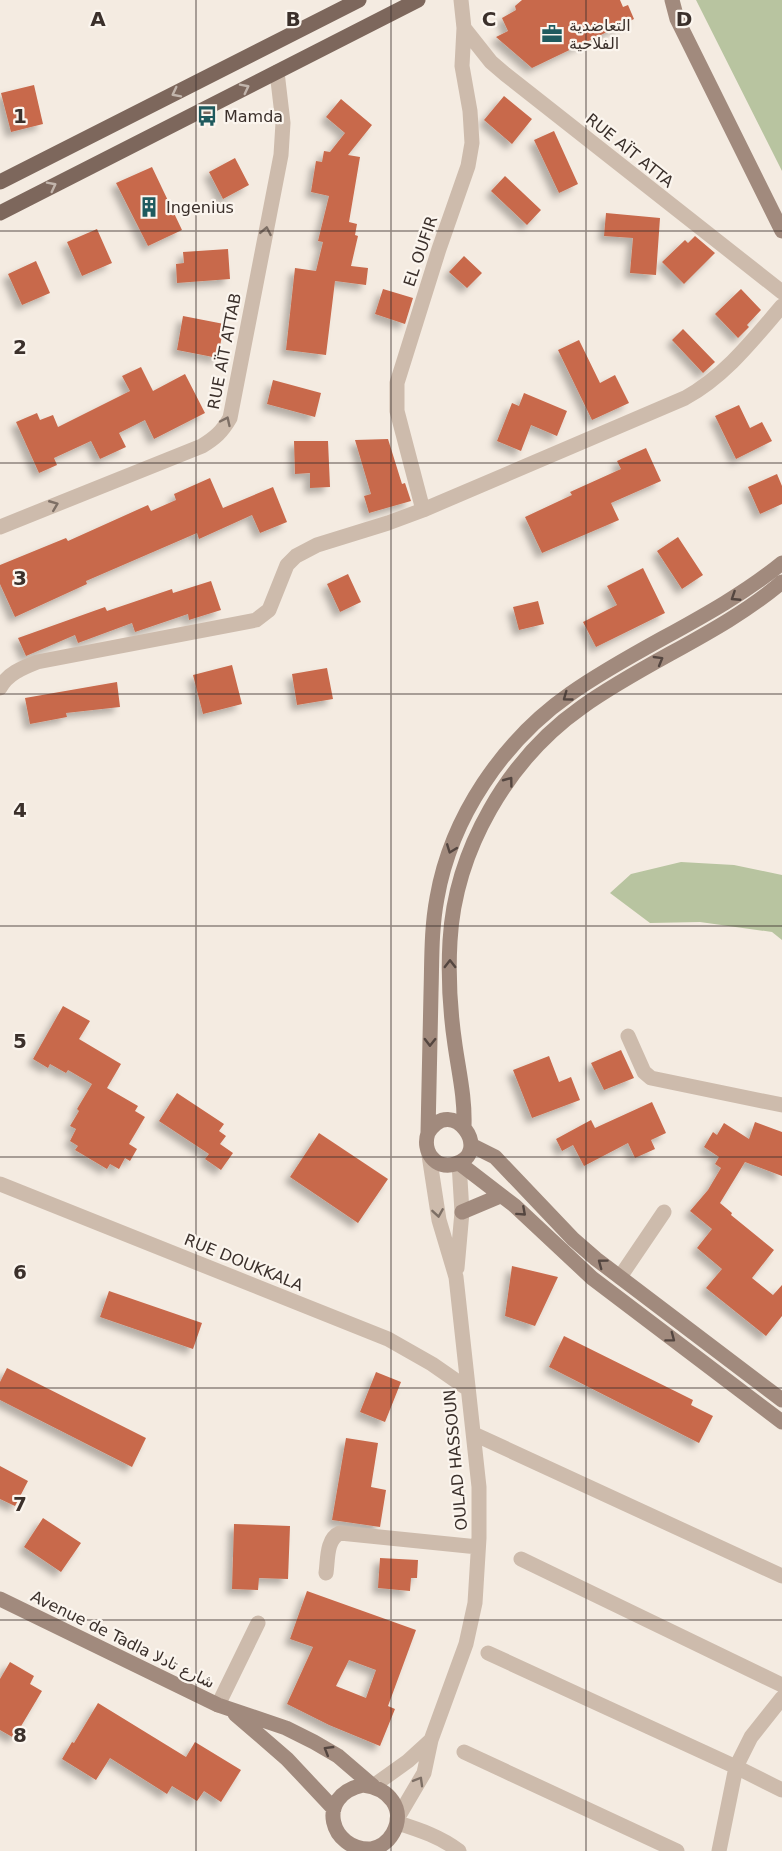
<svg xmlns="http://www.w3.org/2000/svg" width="782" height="1851" viewBox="0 0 782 1851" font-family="'DejaVu Sans',Vazirmatn,sans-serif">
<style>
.green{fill:#b8c4a0}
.building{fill:#c8694b;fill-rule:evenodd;filter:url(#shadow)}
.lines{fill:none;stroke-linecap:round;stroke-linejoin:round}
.street{stroke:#cdbbac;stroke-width:15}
.secondary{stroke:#a18a7d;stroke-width:15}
.primary{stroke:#7d675c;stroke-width:15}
.oneway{stroke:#c2b5ac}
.oneway2{stroke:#7d6f65}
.oneway3{stroke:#544640}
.grid{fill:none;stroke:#3b302b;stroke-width:1.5;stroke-opacity:0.55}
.labels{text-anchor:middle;stroke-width:4.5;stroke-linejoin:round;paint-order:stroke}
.poi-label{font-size:16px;fill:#3b302b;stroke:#fbf5ee;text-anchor:start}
.street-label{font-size:16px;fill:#3b302b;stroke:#fbf5ee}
.grid-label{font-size:20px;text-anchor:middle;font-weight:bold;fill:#3b302b;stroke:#fbf5ee;stroke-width:4.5;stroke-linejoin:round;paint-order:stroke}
</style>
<defs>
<filter id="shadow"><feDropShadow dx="-5.5" dy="5.5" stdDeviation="3" flood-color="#0004"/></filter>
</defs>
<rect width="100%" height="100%" fill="#f4ebe1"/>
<path class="green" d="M 696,0 L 782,0 L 782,171 Z
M 681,862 L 734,865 L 782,875 L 782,940 L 772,932 L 700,922 L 650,923 L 610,893 L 631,874 Z"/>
<path class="building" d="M 522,0 L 620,0 L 623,7 L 628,5 L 634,19 L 532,68 L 496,37 L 508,31 L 502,18 L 516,10 L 515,6 Z
M 34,85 L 43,124 L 11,132 L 1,93 Z
M 504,96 L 532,119 L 512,144 L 484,120 Z
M 341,99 L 372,125 L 348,155 L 360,157 L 349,222 L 357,224 L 355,235 L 358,236 L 351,266 L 368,268 L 366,285 L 335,281 L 326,355 L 286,350 L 295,268 L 316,271 L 323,242 L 318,241 L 329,196 L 311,192 L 316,161 L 322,162 L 324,151 L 330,152 L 345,133 L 326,117 Z
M 554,131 L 578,184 L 559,193 L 534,140 Z
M 235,158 L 249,185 L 223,199 L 209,172 Z
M 152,167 L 182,230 L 148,246 L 116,183 Z
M 505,176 L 541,210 L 527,225 L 491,191 Z
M 606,213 L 660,218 L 656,275 L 630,273 L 633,238 L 604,236 Z
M 97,229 L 112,263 L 82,276 L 67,242 Z
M 695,236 L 715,253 L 684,284 L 662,262 L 685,240 L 688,243 Z
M 228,249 L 230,279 L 177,283 L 176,264 L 184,263 L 183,252 Z
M 464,256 L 482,273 L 467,288 L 449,272 Z
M 36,261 L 50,293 L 22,305 L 8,274 Z
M 383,289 L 413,298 L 405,324 L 375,314 Z
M 741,289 L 761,310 L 747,325 L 749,327 L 738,338 L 715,314 Z
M 183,316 L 224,324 L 218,358 L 177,350 Z
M 683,329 L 715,362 L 703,373 L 672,340 Z
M 579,340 L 600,383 L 615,375 L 629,403 L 592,420 L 558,350 Z
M 141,367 L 153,391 L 185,374 L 205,413 L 154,439 L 145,420 L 119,433 L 126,447 L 100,459 L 91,441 L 54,458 L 57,465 L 39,473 L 16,422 L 37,413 L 40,420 L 53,415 L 58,427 L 130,391 L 122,376 Z
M 273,380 L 321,393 L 315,417 L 267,404 Z
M 524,393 L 567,411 L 557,436 L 531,425 L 521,451 L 497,441 L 512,403 L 519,406 Z
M 739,405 L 750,428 L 762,422 L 772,441 L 736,459 L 715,416 Z
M 388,439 L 402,484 L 405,483 L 411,501 L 369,513 L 364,496 L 371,494 L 355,440 Z
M 294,441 L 328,441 L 330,487 L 310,488 L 310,473 L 295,474 Z
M 646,448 L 661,481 L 611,503 L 619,520 L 542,553 L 525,517 L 572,495 L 570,492 L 621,469 L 617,461 Z
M 777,474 L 782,486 L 782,504 L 760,514 L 748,487 Z
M 210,478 L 223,508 L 273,487 L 287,522 L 260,533 L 252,515 L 199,539 L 197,533 L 86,581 L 87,584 L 15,617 L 0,584 L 0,565 L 66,538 L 68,541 L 148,505 L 151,511 L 176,500 L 174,494 Z
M 678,537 L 703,575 L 682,589 L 657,551 Z
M 643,568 L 665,613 L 596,647 L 583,622 L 617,605 L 607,586 Z
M 348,574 L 361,602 L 340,612 L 327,584 Z
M 211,581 L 221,610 L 189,620 L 188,614 L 135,632 L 132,623 L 78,643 L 75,635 L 26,656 L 18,638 L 105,607 L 107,611 L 172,589 L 173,593 Z
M 538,601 L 544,624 L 519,630 L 513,607 Z
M 232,665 L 242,704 L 203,714 L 193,675 Z
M 327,668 L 333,699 L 297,705 L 292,674 Z
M 117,682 L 120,707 L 66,713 L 67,717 L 30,724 L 25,698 Z
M 63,1006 L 90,1021 L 79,1039 L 121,1064 L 107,1088 L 138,1106 L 135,1111 L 145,1117 L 129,1144 L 137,1149 L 130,1161 L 125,1158 L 119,1169 L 110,1164 L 107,1169 L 75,1150 L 78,1146 L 70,1141 L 76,1129 L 70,1126 L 79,1111 L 77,1109 L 92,1084 L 68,1070 L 66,1073 L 50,1064 L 48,1068 L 33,1059 Z
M 621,1050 L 634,1078 L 604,1090 L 591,1063 Z
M 549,1056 L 559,1082 L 571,1077 L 580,1100 L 532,1118 L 513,1070 Z
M 177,1093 L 224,1124 L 219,1131 L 226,1136 L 220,1144 L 233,1153 L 221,1170 L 205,1159 L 209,1154 L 159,1121 Z
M 652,1102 L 666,1133 L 651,1140 L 655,1149 L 635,1158 L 628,1143 L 584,1166 L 573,1145 L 562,1151 L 556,1139 L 591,1120 L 595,1128 Z
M 755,1122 L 782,1132 L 782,1176 L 745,1162 L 720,1203 L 732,1213 L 731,1215 L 774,1250 L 752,1278 L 773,1295 L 782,1285 L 782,1316 L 766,1336 L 706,1288 L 722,1269 L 697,1248 L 712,1229 L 690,1211 L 708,1190 L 721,1168 L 715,1164 L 719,1157 L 704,1147 L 713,1132 L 717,1135 L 724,1123 L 749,1139 Z
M 319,1133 L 388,1179 L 358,1223 L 290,1177 Z
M 512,1266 L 558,1277 L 535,1326 L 505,1316 Z
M 109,1291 L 202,1323 L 193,1349 L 100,1317 Z
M 564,1336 L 693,1400 L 691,1405 L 713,1416 L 699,1443 L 549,1367 Z
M 7,1368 L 146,1438 L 132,1467 L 0,1400 L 0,1382 Z
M 376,1372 L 401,1382 L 385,1422 L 360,1412 Z
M 346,1438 L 378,1443 L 371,1487 L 386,1490 L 380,1527 L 332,1520 Z
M 0,1466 L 28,1481 L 15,1506 L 0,1499 Z
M 43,1518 L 81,1543 L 61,1572 L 24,1547 Z
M 234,1524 L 290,1526 L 288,1579 L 259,1578 L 258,1590 L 232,1589 Z
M 380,1558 L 418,1560 L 417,1578 L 411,1578 L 410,1591 L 378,1588 Z
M 307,1591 L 416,1630 L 388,1706 L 395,1709 L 380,1746 L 329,1725 L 287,1704 L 313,1647 L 290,1639 ZM 349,1660 L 376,1670 L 366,1698 L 336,1686 Z
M 10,1662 L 34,1676 L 30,1684 L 42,1691 L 14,1738 L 0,1730 L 0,1679 Z
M 98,1703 L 186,1757 L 195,1742 L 241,1770 L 221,1802 L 204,1791 L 197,1801 L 172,1786 L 167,1794 L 110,1758 L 96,1780 L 62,1759 L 72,1742 L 74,1743 Z"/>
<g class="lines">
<path class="street" d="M 464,28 L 491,62 L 505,74 L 782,292
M 423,510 L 397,411 L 397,383 L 439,249 L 468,166 L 472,143 L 470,111 L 462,66 L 464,28 L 461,0
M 0,527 L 202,446 C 215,438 222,432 230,418 L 281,155 L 283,123 L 277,72
M 0,688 C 7,674 22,668 37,662 L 256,620 L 269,610 L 287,565 L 296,556 L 317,545 L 388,523 L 423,510 L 685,398 C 725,376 752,341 782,306
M 628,1036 L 644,1072 L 651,1078 L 782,1105
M 0,1184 L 388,1339 L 432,1364 L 468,1389
M 457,1268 L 462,1212 L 459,1163
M 620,1277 L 664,1212
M 474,1434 L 782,1576
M 521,1559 L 782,1685
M 326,1573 C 328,1560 326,1539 340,1533 L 478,1547
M 488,1653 L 736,1767 L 782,1790
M 218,1705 L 258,1623
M 464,1752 L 677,1851
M 373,1786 L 408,1761 L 431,1740
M 397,1819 L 424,1773 L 431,1740 L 466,1644 L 475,1603 L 479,1538 L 479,1487 L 456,1277 L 439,1220 L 429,1155
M 398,1823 C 420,1830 441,1837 459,1851
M 719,1851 L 736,1767 L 751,1737 L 782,1698"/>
<path class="secondary" d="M 672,0 L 677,19 L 782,231
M 464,1126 C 465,1098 459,1073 455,1045 C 450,1011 448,976 450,941 C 455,850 508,759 582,707 C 646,661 722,633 782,582
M 428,1133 C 452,1093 494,1153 455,1164 C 435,1170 422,1151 428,1133 C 429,1086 430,1039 431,993 C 432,960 431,930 437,898 C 451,817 503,741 570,694 C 638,646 717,616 782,563
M 471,1145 L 495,1157 L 573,1239 L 596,1259 L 782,1400
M 459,1163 L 515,1206 L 592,1278 L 782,1422
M 462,1212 L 500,1196
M 0,1599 L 218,1705 L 286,1728 L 314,1742 L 338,1756 L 373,1786
M 235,1714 L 287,1759 L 334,1809
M 363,1785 C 389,1788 406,1809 393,1833 C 388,1842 381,1847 371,1849 C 331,1851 314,1796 363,1785 Z"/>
<path class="primary" d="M 0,182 L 359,0
M 0,213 L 418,0"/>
</g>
<defs><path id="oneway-chevron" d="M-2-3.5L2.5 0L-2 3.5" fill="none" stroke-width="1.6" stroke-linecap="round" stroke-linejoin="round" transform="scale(1.5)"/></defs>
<g class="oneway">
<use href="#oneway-chevron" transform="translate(245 88) rotate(-27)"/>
<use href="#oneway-chevron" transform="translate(176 93) rotate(153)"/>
<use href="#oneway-chevron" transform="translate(52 186) rotate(-27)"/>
</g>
<g class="oneway2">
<use href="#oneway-chevron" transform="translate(266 231) rotate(-79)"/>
<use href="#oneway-chevron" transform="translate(226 421) rotate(-65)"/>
<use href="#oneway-chevron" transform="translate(54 505) rotate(-22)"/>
<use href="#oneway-chevron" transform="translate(438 1213) rotate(81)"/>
<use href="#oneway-chevron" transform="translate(419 1781) rotate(-60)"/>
</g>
<g class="oneway3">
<use href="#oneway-chevron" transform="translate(735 597) rotate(147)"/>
<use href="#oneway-chevron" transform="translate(659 660) rotate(-30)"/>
<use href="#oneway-chevron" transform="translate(567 697) rotate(144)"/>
<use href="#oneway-chevron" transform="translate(509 781) rotate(-53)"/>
<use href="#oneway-chevron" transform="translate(451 849) rotate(111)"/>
<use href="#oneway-chevron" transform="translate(450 964) rotate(-90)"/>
<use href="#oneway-chevron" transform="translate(430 1042) rotate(91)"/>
<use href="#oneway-chevron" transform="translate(522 1212) rotate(42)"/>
<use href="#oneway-chevron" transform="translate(602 1263) rotate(-143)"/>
<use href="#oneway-chevron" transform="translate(671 1338) rotate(37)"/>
<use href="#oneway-chevron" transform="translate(328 1750) rotate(-149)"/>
</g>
<path class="grid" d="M 196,0 L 196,1851M 391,0 L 391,1851M 586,0 L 586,1851M 0,231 L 782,231M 0,463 L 782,463M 0,694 L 782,694M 0,926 L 782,926M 0,1157 L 782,1157M 0,1388 L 782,1388M 0,1620 L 782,1620"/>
<defs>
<g id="office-bare" transform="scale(1.62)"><path d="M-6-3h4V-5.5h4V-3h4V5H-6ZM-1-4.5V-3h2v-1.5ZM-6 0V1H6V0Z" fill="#1f5a5e" stroke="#fbf5ee" stroke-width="2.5" paint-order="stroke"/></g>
<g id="bus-bare" transform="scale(1.62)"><path d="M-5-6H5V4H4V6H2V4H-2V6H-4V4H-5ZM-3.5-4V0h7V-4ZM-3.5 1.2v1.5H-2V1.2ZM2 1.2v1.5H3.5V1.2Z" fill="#1f5a5e" stroke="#fbf5ee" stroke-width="2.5" paint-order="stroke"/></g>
<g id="building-bare" transform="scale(1.62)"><path d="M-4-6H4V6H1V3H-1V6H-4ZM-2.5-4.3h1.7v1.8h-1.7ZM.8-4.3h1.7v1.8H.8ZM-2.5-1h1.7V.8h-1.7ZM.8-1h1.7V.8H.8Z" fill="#1f5a5e" stroke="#fbf5ee" stroke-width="2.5" paint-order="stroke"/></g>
</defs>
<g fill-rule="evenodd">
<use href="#office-bare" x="552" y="34"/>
<use href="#bus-bare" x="207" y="116"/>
<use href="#building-bare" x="149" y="207"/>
</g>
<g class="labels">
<g class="poi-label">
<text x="569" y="31">التعاضدية<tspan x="569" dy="18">الفلاحية</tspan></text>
<text x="224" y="122">Mamda</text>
<text x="166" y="213">Ingenius</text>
</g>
<g class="street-label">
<text transform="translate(630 150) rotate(39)" y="6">RUE AÏT ATTA</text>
<text transform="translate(420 251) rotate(-71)" y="6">EL OUFIR</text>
<text transform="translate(224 351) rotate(-79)" y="6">RUE AÏT ATTAB</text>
<text transform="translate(244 1262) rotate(22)" y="6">RUE DOUKKALA</text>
<text transform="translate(455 1460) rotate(-95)" y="6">OULAD HASSOUN</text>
<text transform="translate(123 1639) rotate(26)" y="6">Avenue de Tadla شارع تادلا</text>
</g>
</g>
<g class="grid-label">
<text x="98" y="26">A</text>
<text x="293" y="26">B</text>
<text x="489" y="26">C</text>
<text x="684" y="26">D</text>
<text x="20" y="123">1</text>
<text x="20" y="354">2</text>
<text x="20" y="585">3</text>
<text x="20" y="817">4</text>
<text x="20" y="1048">5</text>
<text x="20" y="1279">6</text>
<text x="20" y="1511">7</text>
<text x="20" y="1742">8</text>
</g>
</svg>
